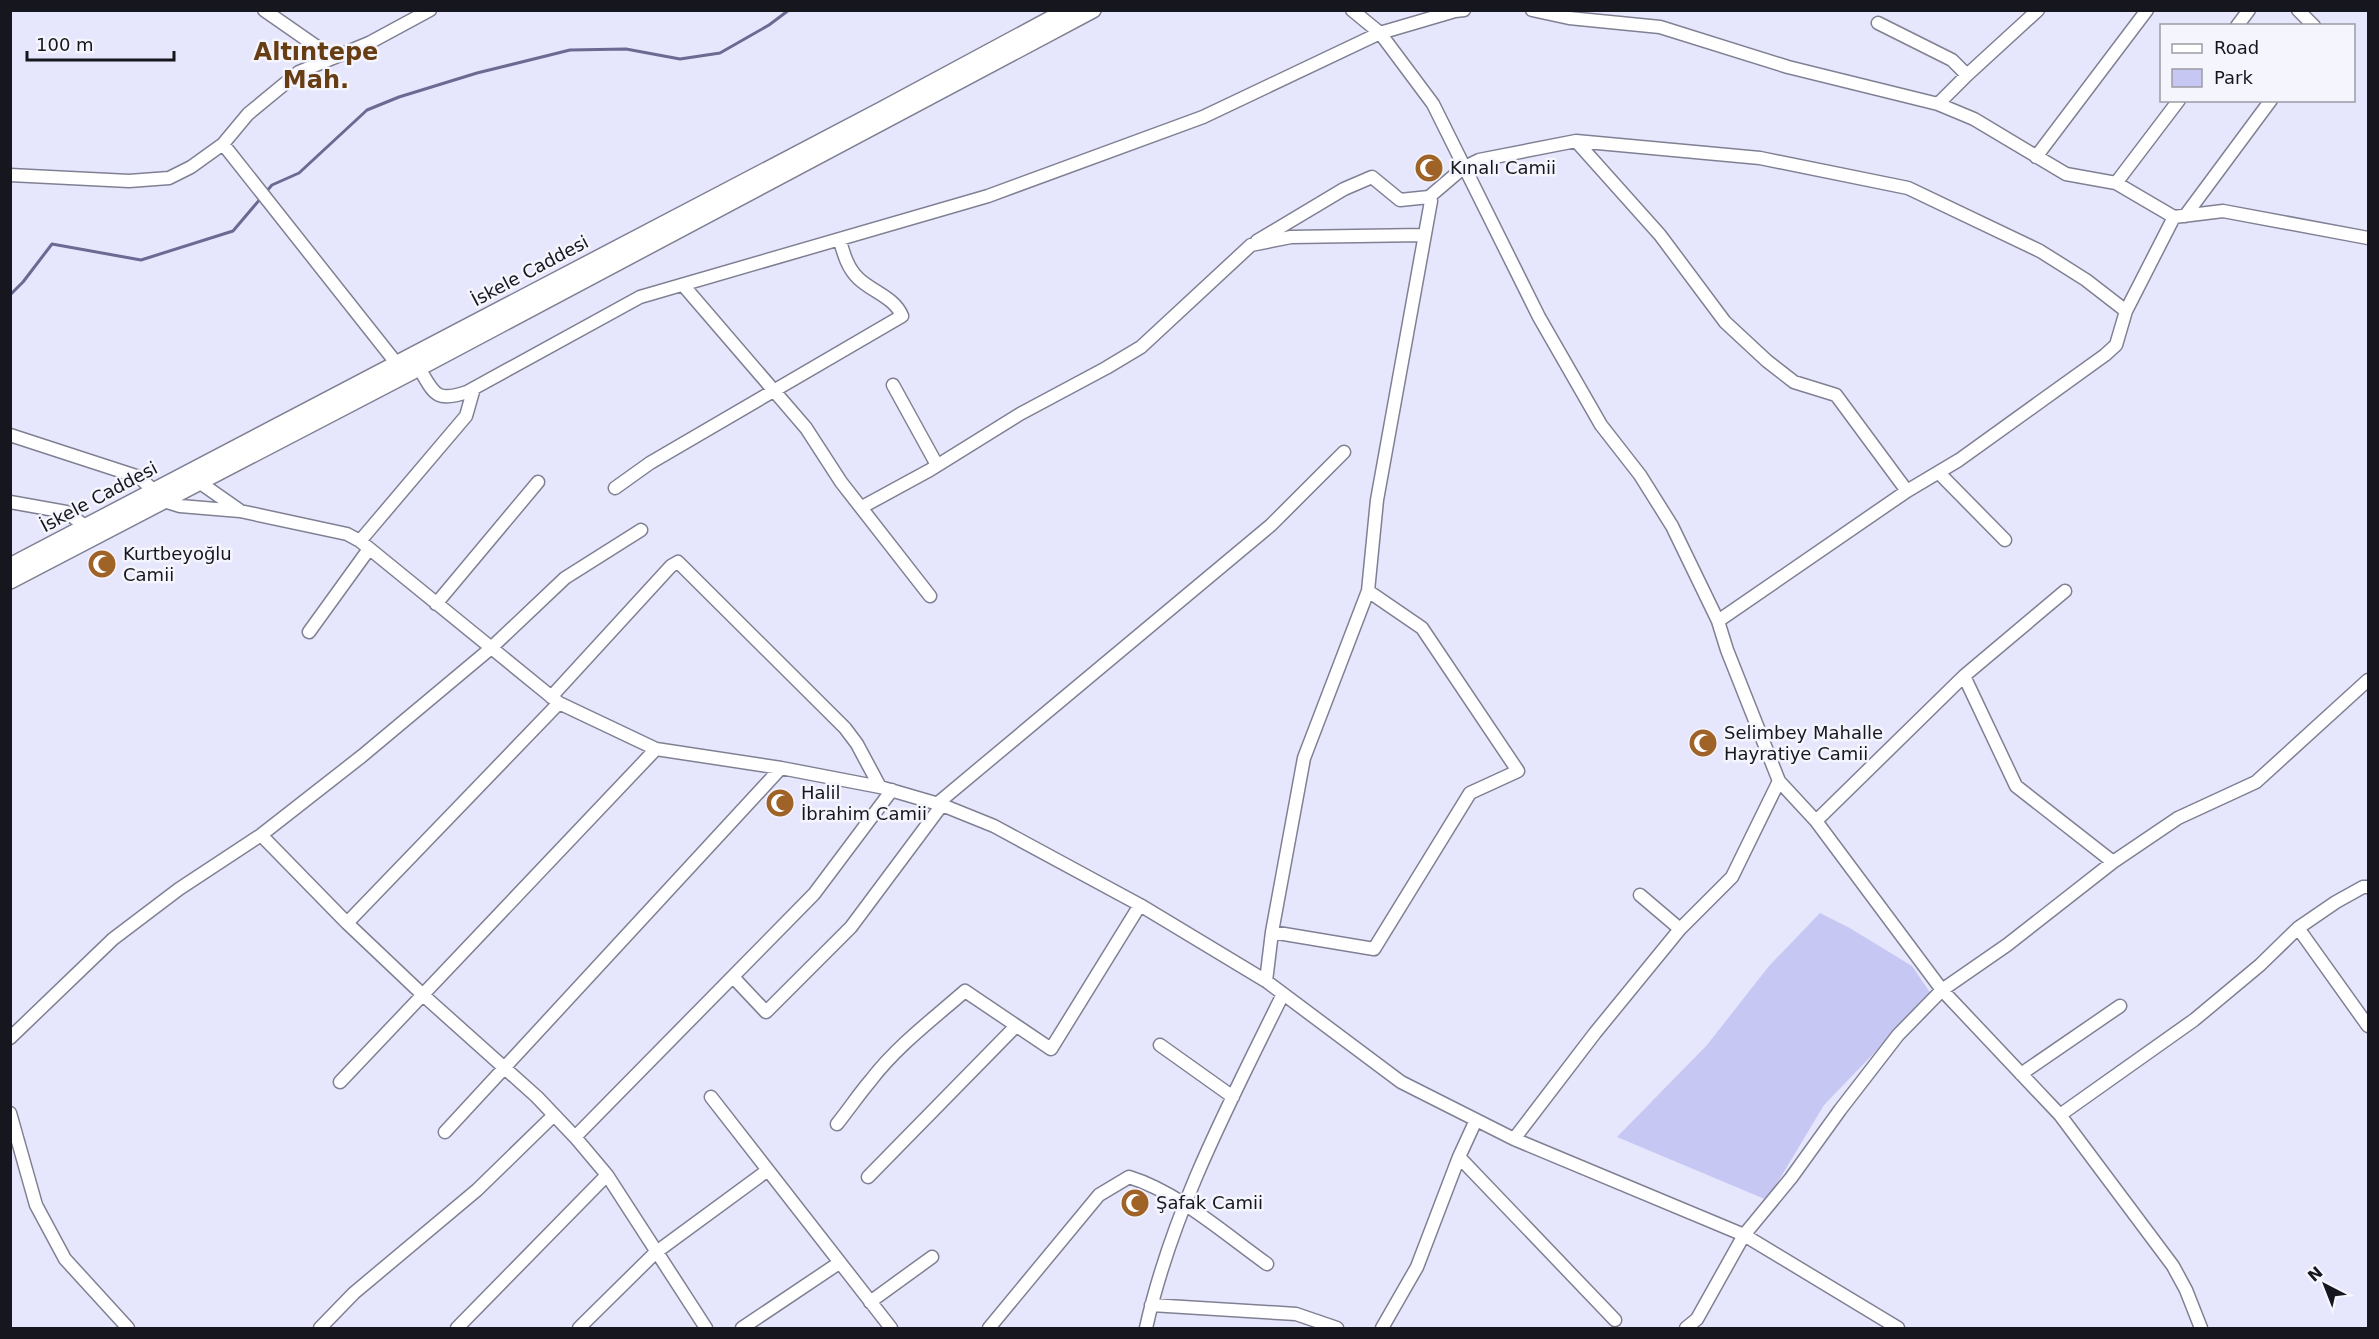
<svg xmlns="http://www.w3.org/2000/svg" width="2379" height="1339" viewBox="0 0 2379 1339" font-family="'DejaVu Sans',sans-serif">
<style>
.green{fill:#c7c7f4}
.lines{fill:none;stroke-linecap:round;stroke-linejoin:round}
.stream{stroke:#6b6a92;stroke-width:3}
.minor-casing{stroke:#808094;stroke-width:15}
.major-casing{stroke:#808094;stroke-width:18}
.minor{stroke:#fff;stroke-width:12}
.major{stroke:#fff;stroke-width:15}
.labels{text-anchor:middle;stroke-width:5;stroke-linejoin:round;paint-order:stroke}
.poi-label{font-size:18px;fill:#16161e;stroke:#f5f5fe;text-anchor:start}
.street-label{font-size:18px;fill:#16161e;stroke:#f5f5fe}
.district-label{font-size:24px;font-weight:bold;fill:#673d13;stroke:#f5f5fe}
</style>
<rect width="100%" height="100%" fill="#e6e6fd"/>
<path class="green" d="M 1820,913 L 1848,927 L 1912,966 L 1931,994 L 1824,1105 L 1767,1200 L 1617,1137 L 1707,1045 L 1769,966 Z"/>
<g class="lines">
<path class="stream" d="M 265,193 L 272,185 L 299,173 L 367,110 L 399,97 L 477,73 L 570,50 L 626,49 L 680,59 L 720,53 L 769,25 L 789,10
M 10,295 L 23,282 L 52,244 L 141,260 L 233,231 L 261,198"/>
<g class="minor-casing">
<path id="minor" d="M 264,10 L 333,58
M 1352,10 L 1380,33 L 1433,104 L 1539,317 L 1601,425 L 1640,475 L 1672,526 L 1718,621 L 1727,650 L 1779,781 L 1816,821 L 1942,990 L 2060,1115 L 2173,1266 L 2186,1290 L 2201,1328
M 1532,10 L 1569,18 L 1660,27 L 1788,67 L 1938,104 L 1974,119 L 2066,174 L 2116,183 L 2174,217
M 2298,10 L 2314,26
M 1878,23 L 1952,60 L 1967,75
M 2237,26 L 2249,10
M 1938,104 L 1967,75 L 2038,10
M 1576,141 L 1660,235 L 1725,322 L 1767,361 L 1794,382 L 1836,395 L 1907,491
M 223,144 L 401,369
M 2036,157 L 2147,10
M 10,175 L 129,181 L 169,178 L 191,167 L 223,144 L 248,114 L 299,72 L 369,43 L 430,10
M 2116,183 L 2179,100
M 2185,216 L 2271,100
M 1257,241 L 1344,189 L 1372,177 L 1400,200 L 1429,197
M 683,285 L 806,428 L 841,482 L 930,596
M 419,368 C 434,393 435,403 467,392 L 640,297 L 988,196 L 1203,117 L 1380,33 L 1455,11 L 1464,10
M 893,385 L 937,465
M 10,435 L 139,477 L 153,490
M 1939,473 L 2005,540
M 199,482 L 239,510
M 615,488 L 650,463 L 902,316 C 895,298 873,292 859,279 C 848,269 844,255 840,241
M 164,501 L 180,506 L 240,511 L 347,534 L 360,541 L 559,703 L 656,749 L 781,768 L 880,787 L 942,805 L 994,826 L 1140,905 L 1266,981 L 1401,1082 L 1514,1139 L 1744,1235 L 1898,1328
M 10,502 L 66,512 L 85,526
M 862,507 L 930,470 L 1020,414 L 1106,368 L 1141,347 L 1251,245 L 1291,237 L 1423,235
M 360,541 L 466,416 L 474,388
M 436,604 L 538,482
M 1718,621 L 1907,491 L 1959,460 L 2105,355 L 2116,345 L 2126,311 L 2174,217 L 2223,211 L 2368,238
M 309,632 L 369,549
M 1964,676 L 2016,786 L 2113,862
M 551,697 L 671,566 L 678,562 L 845,728 L 857,744 L 880,787
M 938,803 L 1271,525 L 1344,452
M 1816,821 L 1964,676 L 2065,591
M 261,835 L 347,923 L 423,995 L 537,1097 L 575,1137 L 814,894 L 892,790
M 1640,895 L 1680,929
M 347,923 L 559,703
M 2298,928 L 2368,1026
M 1272,932 L 1374,949 L 1470,793 L 1518,771 L 1422,628 L 1368,591
M 733,977 L 766,1012 L 851,927 L 942,805
M 1266,981 L 1272,932 L 1304,758 L 1368,591 L 1377,500 L 1431,201 L 1429,197 L 1463,168 L 1479,160 L 1576,141 L 1760,158 L 1908,188 L 2040,251 L 2086,280 L 2126,311
M 10,1038 L 113,939 L 179,889 L 261,835 L 362,756 L 490,649 L 565,578 L 641,530
M 1160,1045 L 1233,1097
M 2021,1074 L 2120,1006
M 340,1082 L 656,749
M 711,1097 L 891,1328
M 10,1113 L 36,1205 L 65,1259 L 128,1328
M 2060,1115 L 2194,1020 L 2260,965 L 2298,928 L 2336,902 L 2363,887 L 2368,887
M 837,1124 C 849,1109 859,1094 871,1080 C 897,1046 933,1019 965,991 L 1051,1049 L 1140,905
M 445,1132 L 781,768
M 575,1137 L 607,1175 L 706,1328
M 1514,1139 L 1595,1033 L 1680,929 L 1732,877 L 1779,781
M 1459,1157 L 1615,1320
M 868,1177 L 1016,1026
M 870,1302 L 932,1257
M 1151,1305 L 1296,1314 L 1337,1328
M 320,1328 L 354,1293 L 477,1190 L 554,1115
M 457,1328 L 607,1175
M 579,1328 L 655,1253 L 768,1170
M 742,1328 L 839,1263
M 989,1328 L 1099,1195 L 1129,1177 C 1178,1192 1225,1234 1267,1264
M 1146,1328 C 1172,1211 1230,1102 1283,994
M 1382,1328 L 1417,1267 L 1459,1157 L 1476,1120
M 1686,1328 L 1697,1319 L 1744,1235 L 1791,1178 L 1840,1110 L 1898,1035 L 1942,990 L 2007,945 L 2113,862 L 2178,818 L 2256,782 L 2368,680"/>
</g>
<g class="major-casing">
<path id="major" d="M 10,566 L 883,109 L 1067,10
M 10,581 L 419,368 L 1093,10"/>
</g>
<use href="#minor" class="minor"/>
<use href="#major" class="major"/>
</g>
<defs>
<g id="mosque-disc" transform="scale(1.5)"><circle r="9.5" fill="#a06327" stroke="#f5f5fe"/><path d="M3.5-4.9A6 6 0 1 0 3.5 4.9A5 5 0 1 1 3.5-4.9Z" fill="#fff"/></g>
</defs>
<g fill-rule="evenodd">
<use href="#mosque-disc" x="1429" y="168"/>
<use href="#mosque-disc" x="102" y="564"/>
<use href="#mosque-disc" x="1703" y="743"/>
<use href="#mosque-disc" x="780" y="803"/>
<use href="#mosque-disc" x="1135" y="1203"/>
</g>
<g class="labels">
<g class="poi-label">
<text x="1450" y="174">Kınalı Camii</text>
<text x="123" y="560">Kurtbeyoğlu<tspan x="123" dy="21">Camii</tspan></text>
<text x="1724" y="739">Selimbey Mahalle<tspan x="1724" dy="21">Hayratiye Camii</tspan></text>
<text x="801" y="799">Halil<tspan x="801" dy="21">İbrahim Camii</tspan></text>
<text x="1156" y="1209">Şafak Camii</text>
</g>
<g class="street-label">
<text transform="translate(530 271) rotate(-28)" y="6">İskele Caddesi</text>
<text transform="translate(99 497) rotate(-28)" y="6">İskele Caddesi</text>
</g>
<g class="district-label">
<text x="316" y="60">Altıntepe<tspan x="316" dy="28">Mah.</tspan></text>
</g>
</g>
<rect width="2379" height="1339" fill="none" stroke="#16161e" stroke-width="24"/>
<rect x="2160" y="24" width="195" height="78" fill="#f5f5fe" stroke="#9c9ca4" stroke-width="1.5"/>
<rect x="2172" y="44" width="30" height="9" fill="#ffffff" stroke="#9c9ca4" stroke-width="1.5"/>
<text x="2214" y="54" font-size="18" fill="#16161e">Road</text>
<rect x="2172" y="69" width="30" height="18" fill="#c7c7f4" stroke="#9c9ca4" stroke-width="1.5"/>
<text x="2214" y="84" font-size="18" fill="#16161e">Park</text>
<g transform="translate(2325 1285) rotate(318)" stroke="#f5f5fe" stroke-width="4.5" paint-order="stroke">
<path d="M0-4.5L10 22L0 15L-10 22Z" fill="#16161e"/>
<text y="-9" font-size="16" font-weight="bold" text-anchor="middle" fill="#16161e">N</text>
</g>
<path d="M27 51v9h147v-9" fill="none" stroke="#16161e" stroke-width="3"/>
<text x="36" y="51" font-size="18" fill="#16161e" stroke="#f5f5fe" stroke-width="4.5" paint-order="stroke">100 m</text>
</svg>
